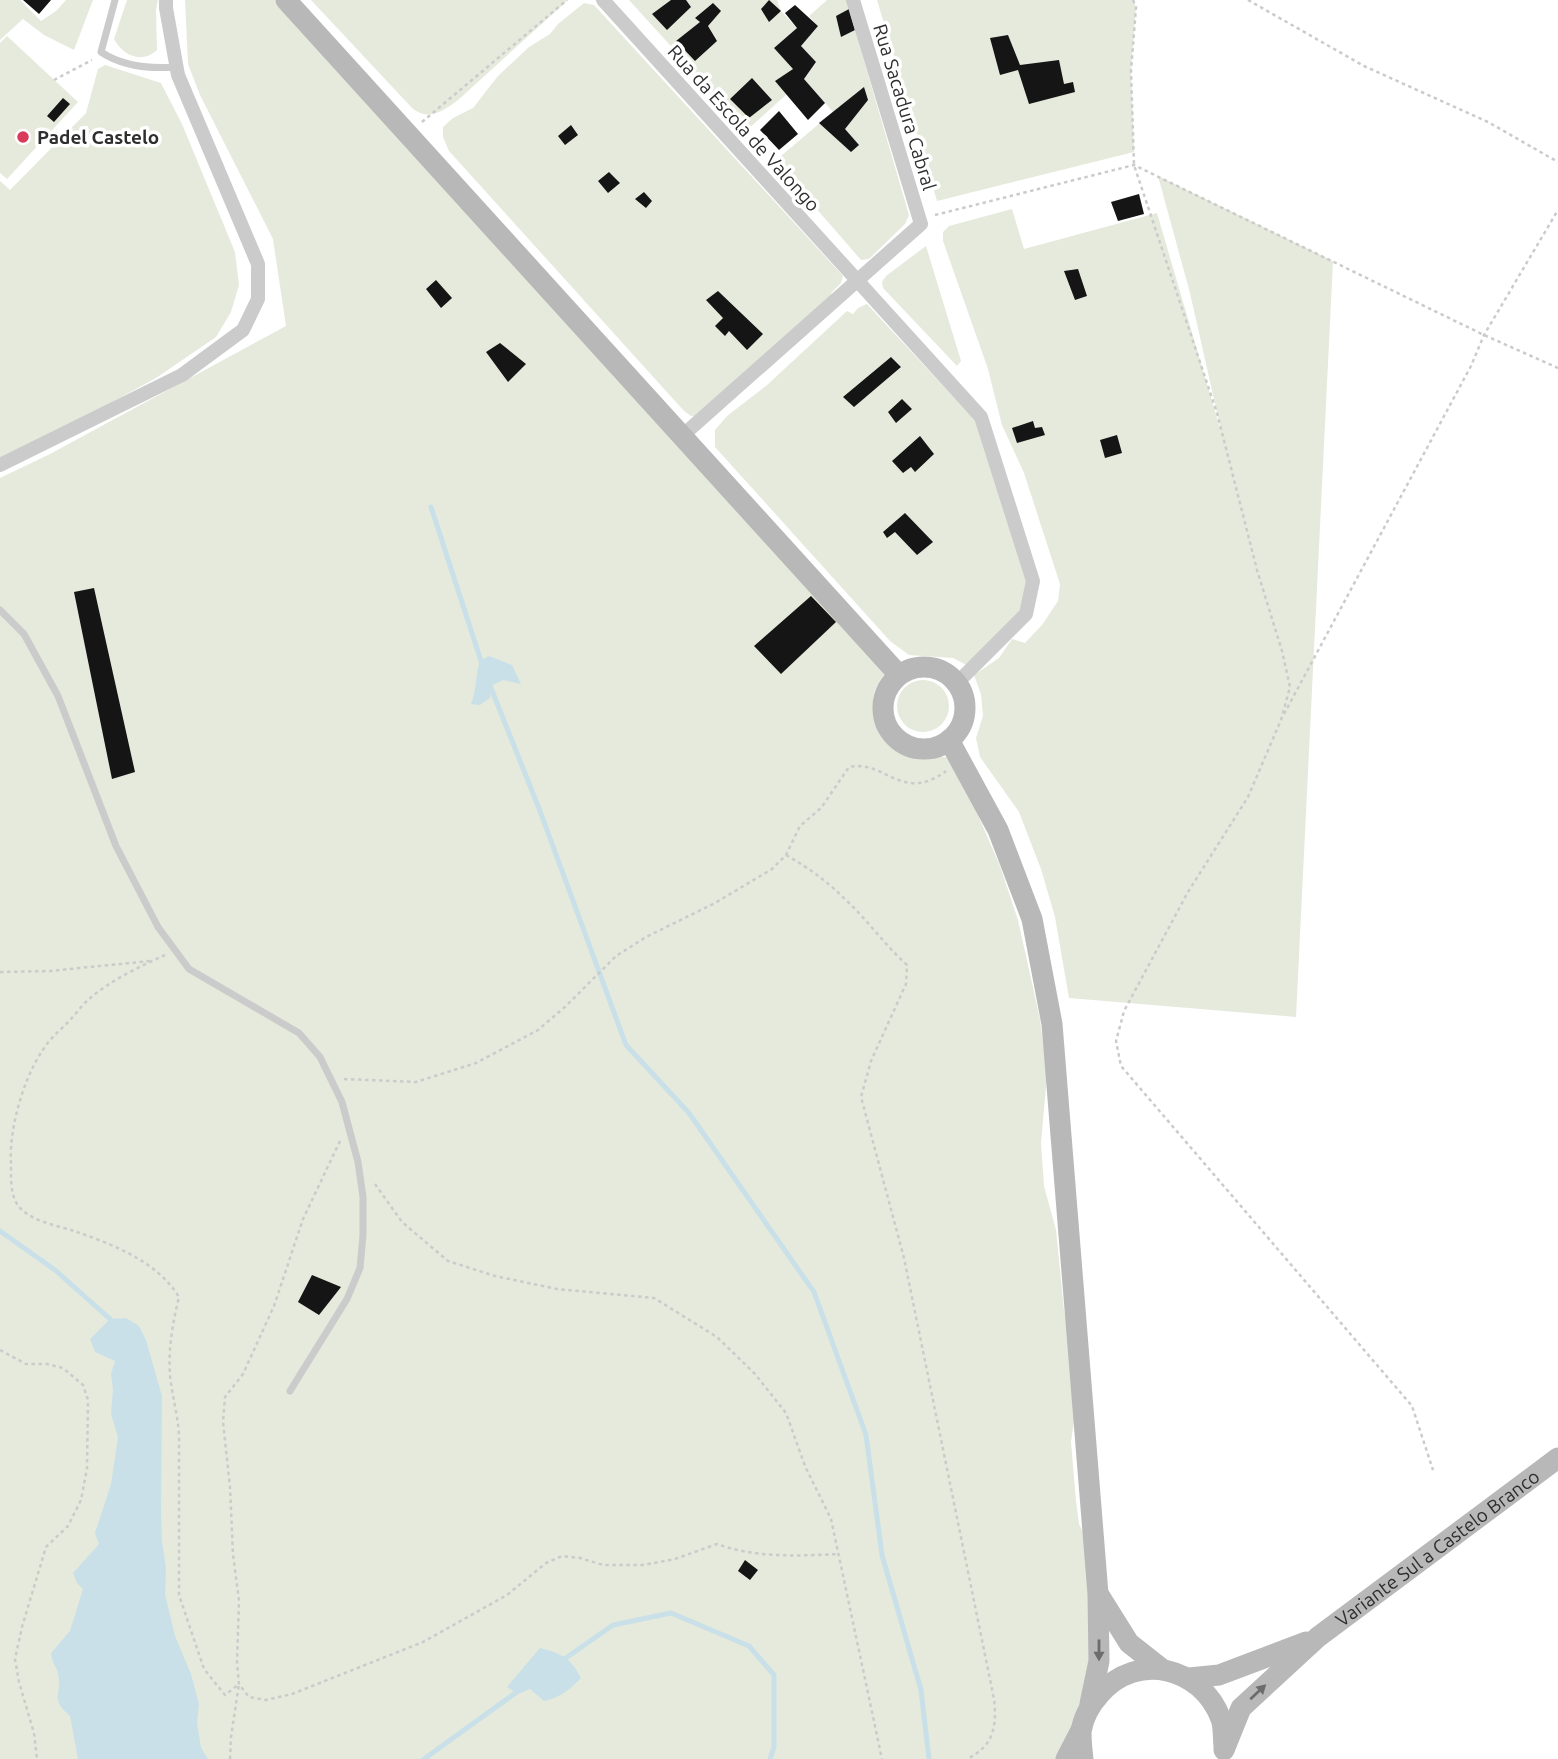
<svg xmlns="http://www.w3.org/2000/svg" width="1558" height="1759" viewBox="0 0 1558 1759" font-family="Ubuntu,sans-serif">
<style>
.green{fill:#e5eadc}
.water{fill:#c9e0e9}
.lines{fill:none;stroke-linecap:round;stroke-linejoin:round}
.stream{stroke:#c9e0e9;stroke-width:5}
.building{fill:#151515}
.path{stroke:#cbcbcb;stroke-width:2.5;stroke-dasharray:3.5 3.5;stroke-linecap:butt}
.lane{stroke:#cbcbcb;stroke-width:7}
.street{stroke:#cbcbcb;stroke-width:14}
.secondary{stroke:#b8b8b8;stroke-width:21}
.oneway{fill:#6c6c6c}
.poi-dot{fill:#d93b5a;stroke:#fff;stroke-width:2.5}
.labels{text-anchor:middle;stroke-width:7;stroke-linejoin:round;paint-order:stroke}
.street-label{font-size:19px;fill:#2e2e2e;stroke:#fff}
.poi-label{font-size:19px;font-weight:bold;fill:#2e2e2e;stroke:#fff;text-anchor:start}
</style>
<rect width="100%" height="100%" fill="#fff"/>
<path class="green" d="M 0,0 L 20,0 L 41,21 L 56,11 L 66,0 L 93,0 L 74,50 L 44,35 L 23,19 L 0,40 Z
M 127,0 L 158,0 L 156,10 L 157,50 C 142,64 123,56 114,39 Z
M 185,0 L 286,0 L 885,673 C 881,679 876,686 874,693 C 870,718 881,746 907,754 C 919,758 933,757 946,757 L 962,778 L 1000,866 L 1018,920 L 1040,1019 L 1047,1075 L 1041,1143 L 1044,1186 L 1056,1230 L 1064,1310 L 1071,1352 L 1075,1414 L 1071,1442 L 1076,1501 L 1079,1524 L 1087,1540 L 1099,1661 L 1064,1759 L 0,1759 L 0,478 L 50,454 L 286,326 L 273,239 L 200,95 L 188,64 Z
M 311,0 L 568,0 L 457,101 C 442,111 430,121 413,109 Z
M 629,0 L 777,0 L 781,11 L 797,28 L 774,48 L 793,69 L 787,94 L 747,130 Z
M 827,0 L 847,0 L 849,9 L 836,16 L 842,36 L 855,30 L 909,215 L 905,224 L 869,259 L 861,260 L 775,161 L 833,112 L 804,79 L 816,63 L 801,46 L 818,26 L 809,16 Z
M 877,0 L 1133,0 L 1136,7 L 1131,71 L 1134,152 L 937,201 Z
M 584,3 L 594,5 L 843,276 L 841,283 L 831,293 L 835,300 L 705,416 L 691,416 L 684,411 L 449,151 L 443,137 L 443,127 L 453,118 L 473,108 L 498,76 L 529,47 L 550,34 L 558,24 Z
M 7,36 L 78,102 L 7,179 L 0,173 L 0,43 Z
M 105,65 L 161,83 L 182,124 L 235,252 L 239,285 L 231,312 L 216,337 L 156,378 L 0,463 L 0,181 L 10,190 L 86,113 L 98,69 Z
M 1158,176 L 1333,261 L 1296,1017 L 1069,998 L 1055,917 L 1041,869 L 1019,812 L 980,757 L 976,738 L 983,716 L 981,694 L 974,675 L 999,658 L 1012,639 L 1025,643 L 1042,625 L 1058,601 L 1060,584 L 1024,473 L 1002,425 L 988,369 L 943,241 L 943,232 L 949,226 L 1012,209 L 1024,249 L 1157,213 L 1222,435 L 1190,293 Z
M 926,246 L 961,361 L 957,366 L 883,288 L 882,282 L 886,276 Z
M 867,304 L 986,432 L 1033,581 L 1026,614 L 972,668 L 953,658 L 909,655 L 890,641 L 715,447 L 715,430 L 727,416 L 766,386 L 847,311 L 853,314 L 858,308 Z
M897 706a26 26 0 1 1 52 0a26 26 0 1 1-52 0Z"/>
<path class="water" d="M 489,656 L 512,665 L 521,684 L 503,680 L 492,685 L 490,698 L 480,705 L 471,704 C 477,690 475,676 480,661 Z
M 126,1318 L 139,1326 L 146,1340 L 162,1396 L 161,1511 L 162,1541 L 166,1568 L 165,1594 L 175,1636 L 191,1674 L 199,1704 L 197,1723 L 201,1748 L 208,1759 L 78,1759 L 70,1716 C 48,1697 63,1695 58,1674 C 57,1666 52,1665 51,1653 L 70,1631 L 83,1589 L 77,1583 L 73,1573 L 99,1544 L 95,1533 L 111,1484 L 118,1437 L 111,1414 L 113,1389 L 111,1374 L 115,1361 L 95,1352 L 90,1339 L 110,1319 Z
M 540,1648 C 561,1653 571,1658 581,1678 C 570,1690 559,1698 544,1701 L 530,1689 L 518,1694 L 507,1687 Z"/>
<g class="lines">
<path class="stream" d="M 431,507 L 482,664
M 489,683 L 540,811 L 626,1045 L 689,1113 L 814,1292 L 866,1435 L 882,1555 L 921,1690 L 929,1759
M 0,1231 L 55,1270 L 110,1319 L 112,1325
M 560,1662 L 613,1625 L 671,1613 L 749,1646 L 774,1675 L 774,1747 L 770,1759
M 424,1759 L 521,1689"/>
</g>
<path class="building" d="M 23,0 L 51,0 L 39,14 Z
M 671,0 L 686,0 L 691,7 L 667,30 L 652,14 Z
M 769,0 L 781,11 L 769,22 L 761,9 Z
M 713,3 L 721,11 L 708,26 L 717,41 L 695,61 L 676,41 L 700,22 L 695,18 Z
M 795,5 L 818,26 L 801,46 L 816,62 L 804,79 L 825,103 L 808,120 L 775,81 L 793,69 L 774,48 L 797,28 L 785,13 Z
M 849,9 L 855,30 L 841,37 L 836,16 Z
M 1008,35 L 1020,65 L 1059,60 L 1064,84 L 1073,82 L 1075,92 L 1029,104 L 1018,70 L 1000,75 L 990,38 Z
M 752,78 L 772,100 L 749,118 L 730,99 Z
M 864,87 L 868,100 L 845,129 L 859,145 L 851,152 L 819,123 Z
M 63,98 L 70,104 L 54,122 L 47,116 Z
M 779,111 L 798,134 L 779,150 L 760,130 Z
M 571,125 L 578,135 L 565,145 L 558,136 Z
M 609,172 L 620,183 L 608,193 L 598,181 Z
M 644,192 L 652,201 L 646,208 L 635,199 Z
M 1139,194 L 1144,214 L 1118,221 L 1111,202 Z
M 1078,269 L 1087,296 L 1075,300 L 1064,271 Z
M 436,280 L 452,298 L 441,308 L 426,289 Z
M 718,291 L 763,334 L 747,350 L 729,331 L 725,336 L 715,326 L 723,318 L 706,300 Z
M 500,343 L 526,364 L 508,382 L 486,352 Z
M 891,357 L 901,367 L 854,407 L 843,397 Z
M 902,399 L 912,409 L 896,423 L 888,412 Z
M 1033,421 L 1035,428 L 1042,427 L 1045,435 L 1017,443 L 1012,428 Z
M 1117,435 L 1122,453 L 1105,458 L 1100,440 Z
M 920,436 L 934,454 L 915,472 L 911,467 L 903,473 L 892,461 Z
M 905,513 L 933,542 L 917,555 L 895,532 L 887,538 L 883,532 Z
M 94,588 L 135,772 L 112,779 L 74,592 Z
M 811,596 L 836,622 L 781,674 L 754,646 Z
M 312,1275 L 341,1287 L 319,1315 L 298,1302 Z
M 745,1560 L 758,1570 L 750,1580 L 738,1571 Z"/>
<g class="lines">
<path class="path" d="M 1133,0 L 1136,7 L 1131,71 L 1134,165 L 1217,413 L 1257,570 L 1282,651 L 1290,687 L 1281,720 L 1248,797 L 1188,892 L 1124,1011 L 1116,1041 L 1121,1066 L 1412,1406 L 1433,1470
M 1248,0 L 1364,66 L 1488,122 L 1558,162
M 54,80 L 92,60
M 422,122 L 567,0
M 935,215 L 1134,165 L 1484,335 L 1558,368
M 1284,714 L 1471,366 L 1484,335 L 1558,210
M 786,855 C 809,868 828,882 847,901 C 868,921 885,945 907,965 L 906,984 L 871,1061 L 861,1097 L 904,1258 L 994,1699 C 997,1726 994,1746 967,1759
M 165,955 C 139,967 109,981 88,1000 C 81,1006 76,1014 70,1020 C 64,1027 57,1032 51,1039 C 26,1068 9,1125 11,1162 C 11,1175 10,1193 17,1204 C 28,1221 56,1225 74,1231 C 112,1244 157,1261 179,1297 C 173,1322 168,1348 170,1375 C 172,1396 178,1415 179,1436 L 179,1595 L 204,1669 L 225,1695 L 239,1684
M 0,972 L 50,971 L 150,961
M 344,1079 L 416,1082 L 476,1063 L 538,1030 L 566,1006 L 616,956 L 646,937 L 715,903 L 772,869 L 786,855 L 800,826 L 821,808 L 849,767 C 885,759 902,804 946,771
M 340,1141 L 303,1219 L 274,1306 L 243,1374 L 225,1397 L 223,1422 L 230,1487 L 233,1554 L 239,1601 L 237,1663 L 239,1684 L 249,1697 L 266,1700 L 292,1694 L 423,1642 L 507,1595 L 546,1563 L 562,1556 L 580,1558 L 603,1565 L 643,1565 L 675,1559 L 717,1544 C 755,1558 799,1556 839,1554
M 375,1184 L 402,1222 L 448,1261 L 495,1276 L 557,1289 L 654,1298 L 717,1337 L 755,1374 L 786,1413 L 805,1466 L 831,1519 L 882,1759
M 0,1350 L 26,1364 L 47,1364 L 63,1368 L 83,1385 L 88,1400 L 87,1468 L 81,1500 L 68,1526 L 46,1547 L 22,1627 L 15,1659 L 19,1682 L 34,1733 L 37,1759
M 230,1759 L 231,1737 L 239,1684"/>
<path class="lane" d="M 115,0 L 101,52 C 122,66 150,69 176,67
M 0,610 L 24,634 L 58,696 L 116,846 L 158,927 L 189,969 L 299,1033 L 320,1057 L 342,1102 L 358,1162 L 363,1197 L 363,1235 L 360,1268 L 347,1299 L 290,1391"/>
<path class="street" d="M 603,0 L 981,417 L 1033,581 L 1026,614 L 957,683
M 682,436 L 921,224 L 853,0
M 0,465 L 182,375 L 243,330 L 258,299 L 258,264 L 178,75 L 166,8 L 166,0"/>
<g class="secondary">
<path d="M 286,0 L 899,675"/>
<circle cx="924" cy="708" r="41"/>
<path d="M 949,740 L 998,830 L 1032,919 L 1052,1024 L 1098,1594 L 1099,1661 L 1090,1704"/>
<path d="M 1099,1595 L 1129,1643 L 1162,1669"/>
<path d="M 1189,1678 L 1219,1675 L 1306,1642"/>
<path id="s1" d="M 1224,1750 L 1241,1708 L 1318,1637 L 1558,1458"/>
<path d="M 1066,1759 L 1081,1730"/>
<path d="M 1083,1759 C 1082,1751 1081,1741 1081,1732 C 1083,1718 1091,1704 1100,1694 C 1137,1651 1202,1667 1221,1719 C 1224,1727 1223,1738 1224,1746"/>
</g>
</g>
<defs><path id="oneway-solid" d="M-6-.8H1V-3.2L6.5 0L1 3.2V.8H-6Z" transform="scale(1.75)"/></defs>
<g class="oneway">
<use href="#oneway-solid" transform="translate(1099 1650) rotate(90)"/>
<use href="#oneway-solid" transform="translate(1258 1692) rotate(-43)"/>
</g>
<circle class="poi-dot" cx="23" cy="137" r="7"/>
<g class="labels">
<g class="street-label">
<text transform="translate(905 107) rotate(73)" y="7">Rua Sacadura Cabral</text>
<text transform="translate(744 128) rotate(48)" y="7">Rua da Escola de Valongo</text>
<text dy="7" stroke="none"><textPath href="#s1" startOffset="299">Variante Sul a Castelo Branco</textPath></text>
</g>
<g class="poi-label">
<text x="37" y="144">Padel Castelo</text>
</g>
</g>
</svg>
